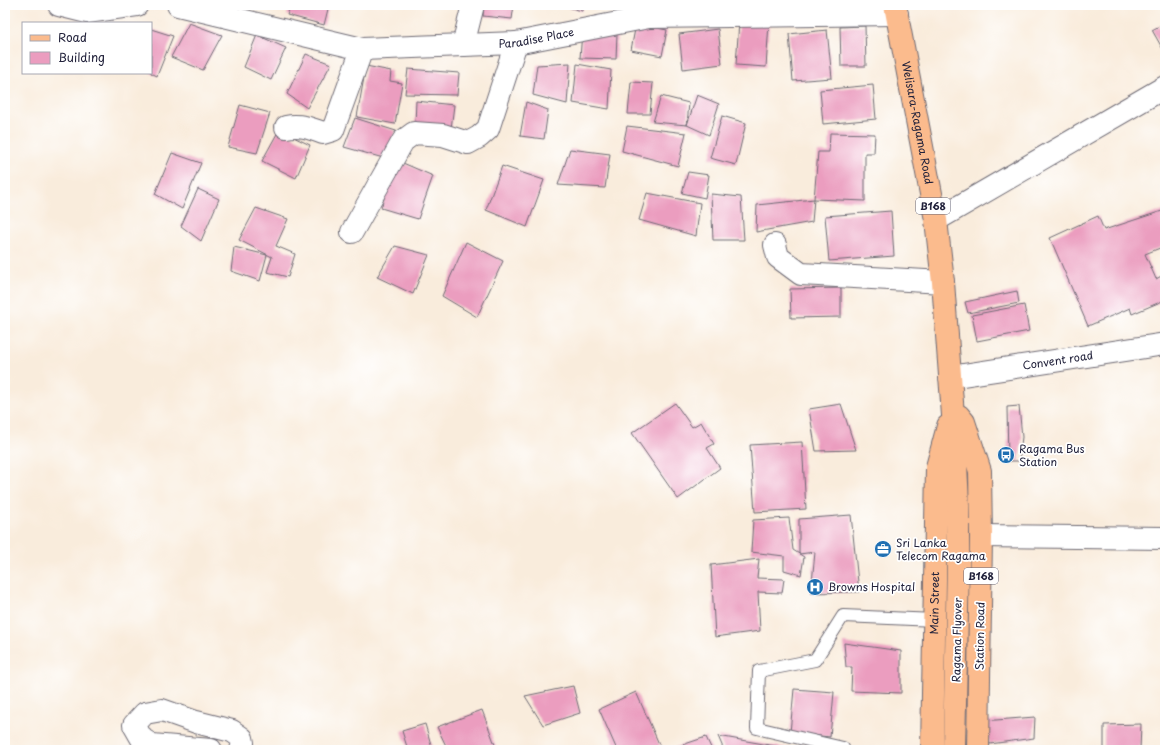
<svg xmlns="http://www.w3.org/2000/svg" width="1170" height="755" viewBox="0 0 1170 755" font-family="'Playpen Sans',sans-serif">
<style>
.building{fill:#eb9dbf}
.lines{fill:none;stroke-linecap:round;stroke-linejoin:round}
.lane-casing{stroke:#6d6973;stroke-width:14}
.street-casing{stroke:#6d6973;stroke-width:24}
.primary-casing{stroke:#6d6973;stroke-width:24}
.lane{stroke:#fff;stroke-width:12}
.street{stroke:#fff;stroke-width:22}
.primary{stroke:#fbbb8d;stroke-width:22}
.labels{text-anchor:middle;stroke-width:3.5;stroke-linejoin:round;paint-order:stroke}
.shield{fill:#fff;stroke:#646476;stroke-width:1}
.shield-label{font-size:10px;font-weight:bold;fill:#22223b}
.street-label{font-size:11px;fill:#22223b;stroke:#fff}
.poi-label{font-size:11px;fill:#22223b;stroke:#fff;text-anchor:start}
</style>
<rect width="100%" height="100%" fill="#fff"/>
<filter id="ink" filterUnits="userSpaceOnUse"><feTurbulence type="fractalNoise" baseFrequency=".025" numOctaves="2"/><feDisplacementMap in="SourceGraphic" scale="8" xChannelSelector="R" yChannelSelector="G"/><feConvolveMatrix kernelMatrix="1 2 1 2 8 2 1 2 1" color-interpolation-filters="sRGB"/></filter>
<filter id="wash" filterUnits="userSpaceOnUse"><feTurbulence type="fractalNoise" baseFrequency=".012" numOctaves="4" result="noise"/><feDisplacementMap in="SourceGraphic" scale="16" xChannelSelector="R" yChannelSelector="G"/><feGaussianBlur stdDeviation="0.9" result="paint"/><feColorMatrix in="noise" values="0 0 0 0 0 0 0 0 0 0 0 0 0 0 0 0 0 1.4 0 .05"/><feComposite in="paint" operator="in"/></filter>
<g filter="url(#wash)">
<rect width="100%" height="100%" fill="#f9ecdc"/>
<g id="blocks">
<path class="building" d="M 291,5 L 329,5 L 324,25 L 287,15 Z
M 484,5 L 514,5 L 512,19 L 483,16 Z
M 560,5 L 584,5 L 582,11 Z
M 739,21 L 769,23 L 766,67 L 736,65 Z
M 189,23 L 222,35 L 203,70 L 171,57 Z
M 1165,23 L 1165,53 L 1152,30 Z
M 636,24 L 667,30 L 662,56 L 631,50 Z
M 865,26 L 866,66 L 841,66 L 840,27 Z
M 151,29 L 173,36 L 157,76 L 151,73 Z
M 718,29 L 722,64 L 683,69 L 679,34 Z
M 827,30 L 832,78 L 793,81 L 789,34 Z
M 582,32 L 617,34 L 616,59 L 580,58 Z
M 257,35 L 286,48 L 271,80 L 244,67 Z
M 306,54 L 331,64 L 307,108 L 287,94 Z
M 570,63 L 567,104 L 533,95 L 537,65 Z
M 577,64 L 611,70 L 609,109 L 573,103 Z
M 366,66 L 391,71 L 390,81 L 402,83 L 395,124 L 357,117 Z
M 408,69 L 459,73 L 457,95 L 405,94 Z
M 631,82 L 653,83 L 650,114 L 628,114 Z
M 873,85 L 876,119 L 823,124 L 820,90 Z
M 697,95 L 719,104 L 709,135 L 687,125 L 653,122 L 661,96 L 689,103 L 687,125 Z
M 416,101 L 454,105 L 451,129 L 415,124 Z
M 526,102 L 548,110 L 544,139 L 520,136 Z
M 240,105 L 270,113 L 257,153 L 228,147 Z
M 722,116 L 746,123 L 736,165 L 710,158 Z
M 355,118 L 396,131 L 387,159 L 344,147 Z
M 627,126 L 686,133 L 678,166 L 622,151 Z
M 279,130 L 310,145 L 296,178 L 262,161 Z
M 830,133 L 875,134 L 874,153 L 865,153 L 865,201 L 814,199 L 818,152 L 829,152 Z
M 570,149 L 610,154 L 605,188 L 558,185 Z
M 172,153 L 201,163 L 182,209 L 155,194 Z
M 396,160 L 433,176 L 418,219 L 381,208 Z
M 502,166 L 544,180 L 527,227 L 486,210 Z
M 688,172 L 709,175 L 705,198 L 682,193 Z
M 198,189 L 219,199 L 201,241 L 181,226 Z
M 647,193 L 700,203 L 696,236 L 639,220 Z
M 711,194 L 741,197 L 744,240 L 713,240 Z
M 814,199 L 812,222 L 756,232 L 757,205 Z
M 256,208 L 288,219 L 276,246 L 295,254 L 288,277 L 267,272 L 272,257 L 239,240 Z
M 1165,210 L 1165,246 L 1145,254 L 1156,279 L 1165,274 L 1165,300 L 1132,314 L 1130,308 L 1088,326 L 1050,238 L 1098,216 L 1104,230 Z
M 891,211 L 894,256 L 829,261 L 825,216 Z
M 466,242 L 503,261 L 477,317 L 442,296 Z
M 395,246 L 429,255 L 413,294 L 377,277 Z
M 234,247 L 267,255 L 260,281 L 231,271 Z
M 841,288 L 841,317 L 791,318 L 790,289 Z
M 1017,291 L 1019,303 L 968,313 L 965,302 Z
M 1024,305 L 1029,331 L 977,341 L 972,315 Z
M 675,403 L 692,427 L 701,422 L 714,444 L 707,448 L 720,468 L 678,499 L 632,433 Z
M 841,404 L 856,450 L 816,451 L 809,409 Z
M 1019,406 L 1022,437 L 1019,461 L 1008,461 L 1007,407 Z
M 802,442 L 806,509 L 755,512 L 750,445 Z
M 851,515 L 859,592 L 811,593 L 815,552 L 799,554 L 799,519 Z
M 789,518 L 793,550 L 804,557 L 801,575 L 784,570 L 784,556 L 751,552 L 753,520 Z
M 759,559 L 757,578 L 784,579 L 782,593 L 758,592 L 760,631 L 715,637 L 711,565 Z
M 844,643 L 901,651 L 901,693 L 851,691 L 852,667 L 846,667 Z
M 573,686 L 580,713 L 543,725 L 525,696 Z
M 794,689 L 834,692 L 830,737 L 790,733 Z
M 636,692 L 659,744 L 662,750 L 617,750 L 599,709 Z
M 482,710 L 497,750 L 448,750 L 437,727 Z
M 1035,717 L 1034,738 L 990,744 L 983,721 Z
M 425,724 L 432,748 L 420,750 L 408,750 L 402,731 Z
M 1141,724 L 1140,750 L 1104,750 L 1104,725 Z
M 718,736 L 792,749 L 792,750 L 724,750 Z
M 706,737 L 712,750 L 671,750 L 670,749 Z"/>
</g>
</g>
<g filter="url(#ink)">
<use href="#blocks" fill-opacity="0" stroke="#6d6973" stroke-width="1"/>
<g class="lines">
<g class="lane-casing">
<path id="lane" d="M 843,748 L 757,728 L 759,671 L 815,660 L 843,616 L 935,620"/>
</g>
<g class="street-casing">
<g id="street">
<path d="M 59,5 L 87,12 L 137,5"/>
<path id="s1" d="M 178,5 L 362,49 L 516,43 L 649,17 L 897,14"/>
<path d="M 463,45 L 473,5"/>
<path d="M 286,127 C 299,124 310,128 323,133 L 333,130 L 362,49"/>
<path d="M 936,220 L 1165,87"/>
<path d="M 352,232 L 403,141 L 414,133 L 443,135 L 468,143 L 479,137 L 488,129 L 516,43"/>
<path d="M 775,245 L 778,257 L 801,274 L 943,282"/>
<path id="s2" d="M 950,377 L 1165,344"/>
<path d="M 981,536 L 1165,538"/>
<path d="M 211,750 L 152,745 L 142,739 L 134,725 L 145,713 L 162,710 L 196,722 L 232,731 L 242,738 L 243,743 L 241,750"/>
</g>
</g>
<g class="primary-casing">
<g id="primary">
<path id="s3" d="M 895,5 L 936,220 L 943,282 L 955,442 L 958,505 L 958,565 L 954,750"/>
<path d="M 959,416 L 964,422 L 980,471 L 981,536 L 978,750"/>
<path id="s4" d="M 932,750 L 937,467 L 948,426"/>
</g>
</g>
<use href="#lane" class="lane"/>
<use href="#street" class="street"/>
<use href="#primary" class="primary"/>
</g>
</g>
<defs>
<g id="bus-disc" transform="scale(0.9)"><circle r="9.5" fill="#1f6fb2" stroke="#fff"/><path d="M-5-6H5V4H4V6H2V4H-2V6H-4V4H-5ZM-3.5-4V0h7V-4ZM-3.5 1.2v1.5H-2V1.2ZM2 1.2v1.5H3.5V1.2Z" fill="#fff"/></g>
<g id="office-disc" transform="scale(0.9)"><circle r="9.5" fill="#1f6fb2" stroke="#fff"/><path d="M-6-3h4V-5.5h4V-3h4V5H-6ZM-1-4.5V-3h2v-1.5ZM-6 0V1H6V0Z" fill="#fff"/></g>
<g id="hospital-disc" transform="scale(0.9)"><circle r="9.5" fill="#1f6fb2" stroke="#fff"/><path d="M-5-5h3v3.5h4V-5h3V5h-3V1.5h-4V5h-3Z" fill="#fff"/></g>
</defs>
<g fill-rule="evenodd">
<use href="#bus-disc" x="1006" y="455"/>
<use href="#office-disc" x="883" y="549"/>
<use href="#hospital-disc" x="815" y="587"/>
</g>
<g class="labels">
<g class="shield">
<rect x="916" y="198" width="34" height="16" rx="3"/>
<rect x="964" y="568" width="34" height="16" rx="3"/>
</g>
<g class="shield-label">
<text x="933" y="210">B168</text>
<text x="981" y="580">B168</text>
</g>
<g class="street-label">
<text dy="4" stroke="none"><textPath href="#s1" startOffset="364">Paradise Place</textPath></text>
<text dy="4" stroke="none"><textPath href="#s3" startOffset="120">Welisara-Ragama Road</textPath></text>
<text dy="4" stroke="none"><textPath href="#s2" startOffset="109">Convent road</textPath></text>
<text dy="4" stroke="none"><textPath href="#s4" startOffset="147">Main Street</textPath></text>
<text transform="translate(980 636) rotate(-89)" y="4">Station Road</text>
<text transform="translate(957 640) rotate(-89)" y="4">Ragama Flyover</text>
</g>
<g class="poi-label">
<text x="1019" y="453">Ragama Bus<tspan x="1019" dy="13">Station</tspan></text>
<text x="896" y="547">Sri Lanka<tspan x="896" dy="13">Telecom Ragama</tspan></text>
<text x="828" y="591">Browns Hospital</text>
</g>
</g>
<rect width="1170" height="755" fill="none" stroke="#fff" stroke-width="20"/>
<rect x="22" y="22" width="130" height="52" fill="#ffffff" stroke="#a7a7b1"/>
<rect x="30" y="35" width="20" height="6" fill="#fbbb8d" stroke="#a7a7b1"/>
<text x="58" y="42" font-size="12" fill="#22223b">Road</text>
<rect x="30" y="52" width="20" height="12" fill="#eb9dbf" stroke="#a7a7b1"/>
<text x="58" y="62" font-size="12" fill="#22223b">Building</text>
</svg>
